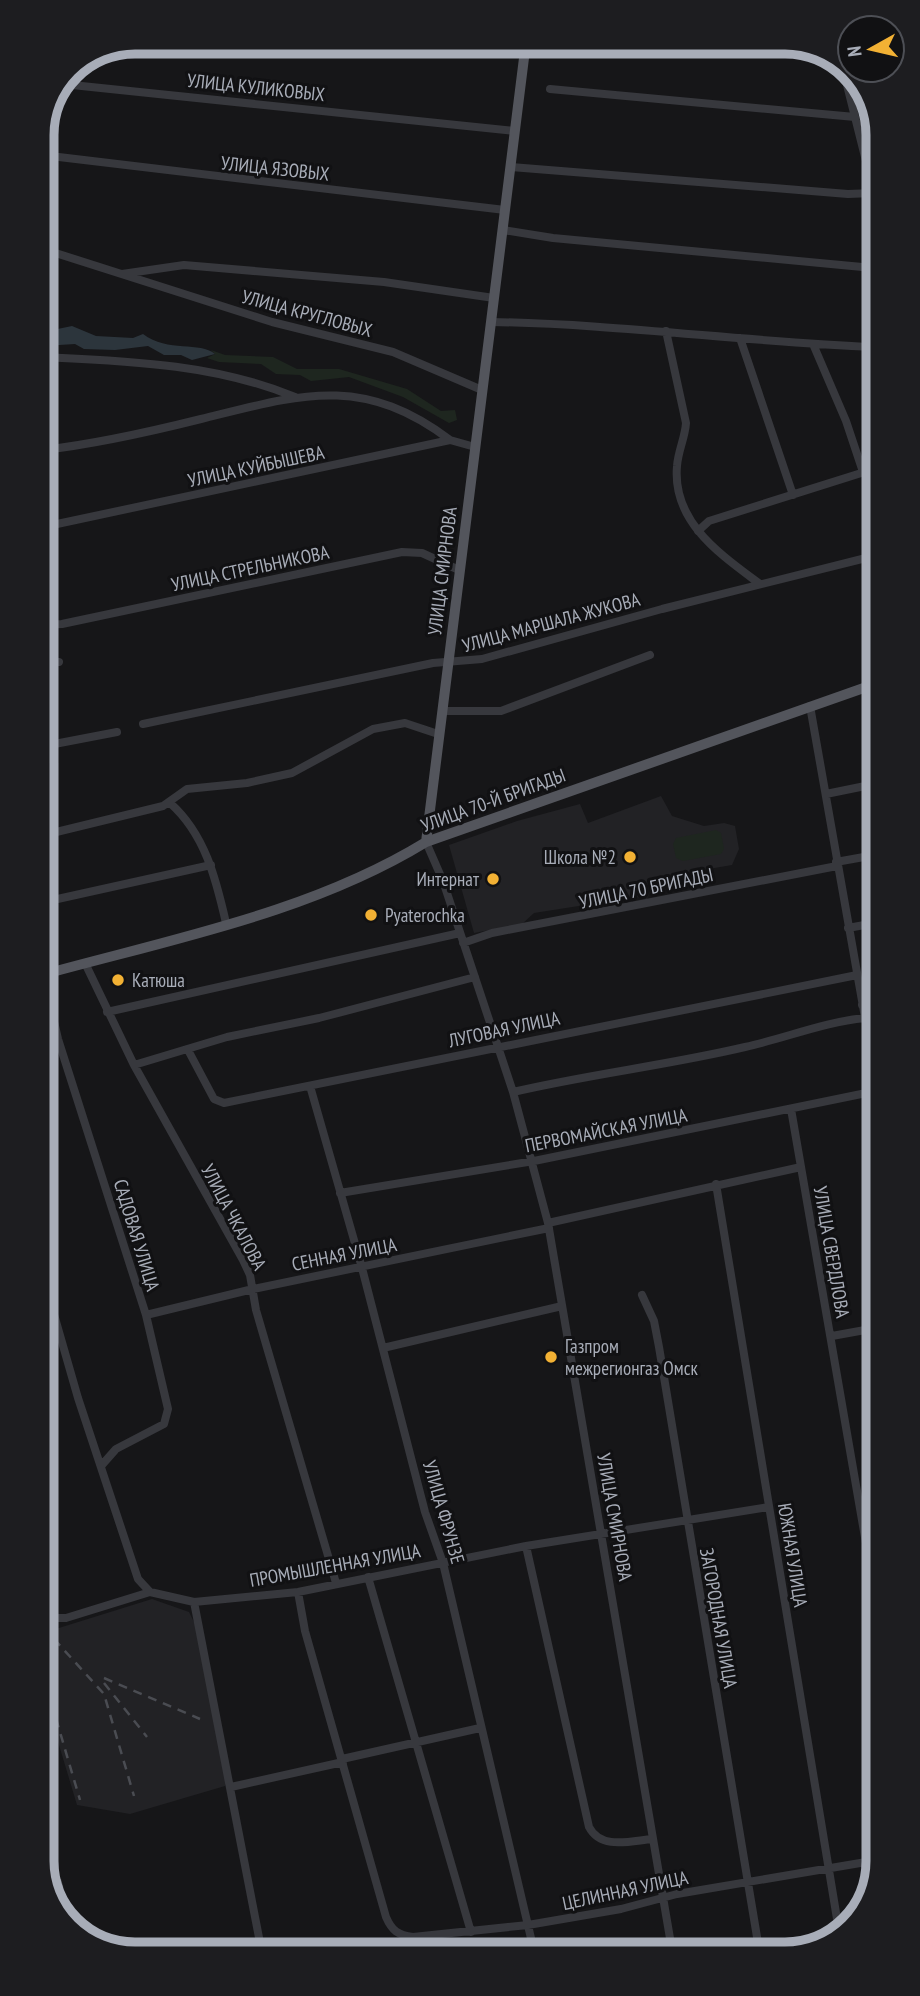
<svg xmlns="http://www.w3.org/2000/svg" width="920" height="1996" viewBox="0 0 920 1996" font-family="'PT Sans Narrow',sans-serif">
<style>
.built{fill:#222225}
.green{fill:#1e261f}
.water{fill:#2c353c}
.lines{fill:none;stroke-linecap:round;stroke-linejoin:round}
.minor{stroke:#37383d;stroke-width:8}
.major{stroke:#53555c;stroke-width:10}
.rail{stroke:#4a4c52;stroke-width:2.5;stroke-dasharray:9 7;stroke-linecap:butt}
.poi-dot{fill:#f2b134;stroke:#111113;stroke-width:2.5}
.labels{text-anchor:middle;stroke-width:6;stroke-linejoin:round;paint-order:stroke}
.street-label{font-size:19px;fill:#a8adb8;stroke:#111113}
.poi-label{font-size:19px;fill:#a8adb8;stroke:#111113;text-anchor:start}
.rim{fill:none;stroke:#a8adb8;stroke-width:9}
</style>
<rect width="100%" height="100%" fill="#161618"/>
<path class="built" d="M 661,796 L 672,816 L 704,826 L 724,823 L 735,826 L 739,849 L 732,865 L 656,878 L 647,899 L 636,897 L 534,913 L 522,924 L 474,933 L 449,845 L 517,821 L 580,804 L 588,823 Z
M 152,1599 L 189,1612 L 196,1626 L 227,1781 L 225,1786 L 130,1814 L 77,1805 L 47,1705 L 46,1632 Z"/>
<path class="green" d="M 211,350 L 225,355 L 273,357 L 297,369 L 339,369 L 407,389 L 441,411 L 455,410 L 457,420 L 449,423 L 403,397 L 349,377 L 311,381 L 300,375 L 276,374 L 261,364 L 219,362 L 207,358 L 215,354 Z
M 716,830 L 721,833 L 724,849 L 721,854 L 683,861 L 676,858 L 673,844 L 676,838 Z"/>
<path class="water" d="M 72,326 L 96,336 L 133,338 L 143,334 C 168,353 200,341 215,354 L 192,360 L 181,355 L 164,355 L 148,346 L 115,350 L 84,349 L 75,344 L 43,346 L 43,332 Z"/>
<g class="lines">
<path class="minor" d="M 475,42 L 526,48
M 756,42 L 797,45
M 841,61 L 873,189
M 550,89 L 855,117
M 42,155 L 505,210
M 48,155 L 59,94 L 66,85 L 72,85 L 515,131
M 511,167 L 848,194 L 873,193
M 503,230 L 553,238 L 873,268
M 43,249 L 272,322 L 393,352 L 482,390
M 122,274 L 184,265 L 384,282 L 494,298
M 491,322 C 619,324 746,342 874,347
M 666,331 L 686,423 C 685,438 678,451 677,466 C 672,522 720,554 760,584
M 740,338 L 793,495
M 813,344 L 846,421 L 863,472
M 43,357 C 128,361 216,364 295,397
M 43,450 C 96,444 149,432 201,419 C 299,395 361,373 450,440
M 43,527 L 450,440 L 475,447
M 698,531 L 709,521 L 874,469
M 44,625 L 62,624 L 402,552 L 422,553 L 459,570
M 44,660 L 59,662
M 810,706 L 876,1080
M 442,711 L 501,711 L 650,655
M 143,724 L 433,663 L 482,659 L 662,609 L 874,556
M 44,746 L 117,732
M 826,794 L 875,784
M 170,803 C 205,834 216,879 226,923
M 44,835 L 163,806 L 187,789 L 247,783 L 292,773 L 373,729 L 405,723 L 438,734
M 426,842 L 443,881 L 513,1092 L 548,1223 L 672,1950
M 836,862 L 875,855
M 44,902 L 211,865
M 848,928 L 875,923
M 463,943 L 492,933 L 837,866
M 85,963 L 134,1065 L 243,1260 L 250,1275 L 256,1310 L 336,1583
M 45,982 L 58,1039 L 146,1315 L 168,1409 L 164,1424 L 116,1449 L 101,1466
M 862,1005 L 876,1002
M 107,1012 L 460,933
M 188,1050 L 214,1099 L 224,1103 L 857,975
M 134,1065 L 227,1037 L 319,1018 L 475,977
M 310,1086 L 362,1268 L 425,1512 L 443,1563 L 534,1951
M 513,1092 C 590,1074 669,1065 745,1047 C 786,1038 824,1022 865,1018
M 791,1109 L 877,1607
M 716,1184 L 839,1931
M 340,1193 L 534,1161 L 876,1091
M 548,1223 L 801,1167
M 45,1283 L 78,1398 L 138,1579 L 150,1592 L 194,1602 L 298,1592 L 526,1546 L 769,1507
M 642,1295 L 654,1321 L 659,1347 L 759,1949
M 146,1315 L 253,1289 L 549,1228
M 832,1336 L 876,1328
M 383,1348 L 562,1306
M 526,1546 L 589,1827 C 601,1850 630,1841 652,1839
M 368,1577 L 471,1932
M 298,1592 L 305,1631 L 386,1917 C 392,1931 398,1935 413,1937 L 528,1925 L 621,1909 L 677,1894 L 878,1860
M 194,1602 L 262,1953
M 46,1610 L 55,1618 L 66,1618 L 150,1592
M 342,1759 L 480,1728
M 231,1787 L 343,1762"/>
<path class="major" d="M 426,842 L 526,42
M 45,974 C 172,939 312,912 426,842 L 875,684"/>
<path class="rail" d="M 54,1639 L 104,1694 L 134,1796
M 104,1678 L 200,1719
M 104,1683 L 147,1737
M 47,1688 L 80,1800
M 47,1833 L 73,1927"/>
</g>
<g class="poi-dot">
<circle cx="630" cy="857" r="7"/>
<circle cx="493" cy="879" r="7"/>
<circle cx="371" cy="915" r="7"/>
<circle cx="118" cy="980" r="7"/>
<circle cx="551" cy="1357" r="7"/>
</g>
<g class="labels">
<g class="street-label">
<text transform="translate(256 87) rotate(6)" y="7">УЛИЦА КУЛИКОВЫХ</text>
<text transform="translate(275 168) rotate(6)" y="7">УЛИЦА ЯЗОВЫХ</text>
<text transform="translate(307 313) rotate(15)" y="7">УЛИЦА КРУГЛОВЫХ</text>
<text transform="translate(256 466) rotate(-12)" y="7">УЛИЦА КУЙБЫШЕВА</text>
<text transform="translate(250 568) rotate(-12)" y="7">УЛИЦА СТРЕЛЬНИКОВА</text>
<text transform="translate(442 571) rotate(-83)" y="7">УЛИЦА СМИРНОВА</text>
<text transform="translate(551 622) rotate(-15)" y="7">УЛИЦА МАРШАЛА ЖУКОВА</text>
<text transform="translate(493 800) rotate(-20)" y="7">УЛИЦА 70-Й БРИГАДЫ</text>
<text transform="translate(646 888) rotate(-12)" y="7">УЛИЦА 70 БРИГАДЫ</text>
<text transform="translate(504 1029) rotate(-12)" y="7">ЛУГОВАЯ УЛИЦА</text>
<text transform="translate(606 1130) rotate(-11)" y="7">ПЕРВОМАЙСКАЯ УЛИЦА</text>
<text transform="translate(234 1217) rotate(62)" y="7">УЛИЦА ЧКАЛОВА</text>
<text transform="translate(137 1235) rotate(73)" y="7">САДОВАЯ УЛИЦА</text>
<text transform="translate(832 1252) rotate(80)" y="7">УЛИЦА СВЕРДЛОВА</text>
<text transform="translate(344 1254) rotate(-11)" y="7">СЕННАЯ УЛИЦА</text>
<text transform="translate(444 1512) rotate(74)" y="7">УЛИЦА ФРУНЗЕ</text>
<text transform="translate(615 1517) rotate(80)" y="7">УЛИЦА СМИРНОВА</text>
<text transform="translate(793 1555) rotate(81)" y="7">ЮЖНАЯ УЛИЦА</text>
<text transform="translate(335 1565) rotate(-10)" y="7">ПРОМЫШЛЕННАЯ УЛИЦА</text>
<text transform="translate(719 1618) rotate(80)" y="7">ЗАГОРОДНАЯ УЛИЦА</text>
<text transform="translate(625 1890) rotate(-12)" y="7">ЦЕЛИННАЯ УЛИЦА</text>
</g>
<g class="poi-label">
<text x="616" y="864" text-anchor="end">Школа №2</text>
<text x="479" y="886" text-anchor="end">Интернат</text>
<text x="385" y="922">Pyaterochka</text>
<text x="132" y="987">Катюша</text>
<text x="565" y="1353">Газпром<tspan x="565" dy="22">межрегионгаз Омск</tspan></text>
</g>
</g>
<path d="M0 0H920V1996H0ZM135 54H785A81 81 0 0 1 866 135V1861A81 81 0 0 1 785 1942H135A81 81 0 0 1 54 1861V135A81 81 0 0 1 135 54Z" fill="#1d1d20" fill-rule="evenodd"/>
<path class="rim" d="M135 54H785A81 81 0 0 1 866 135V1861A81 81 0 0 1 785 1942H135A81 81 0 0 1 54 1861V135A81 81 0 0 1 135 54Z"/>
<g transform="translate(871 49) rotate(262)"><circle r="33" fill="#111113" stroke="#4d4f55" stroke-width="2"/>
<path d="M0-5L12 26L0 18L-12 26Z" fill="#f2b134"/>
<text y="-10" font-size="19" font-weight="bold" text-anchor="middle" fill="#a8adb8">N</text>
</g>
</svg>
